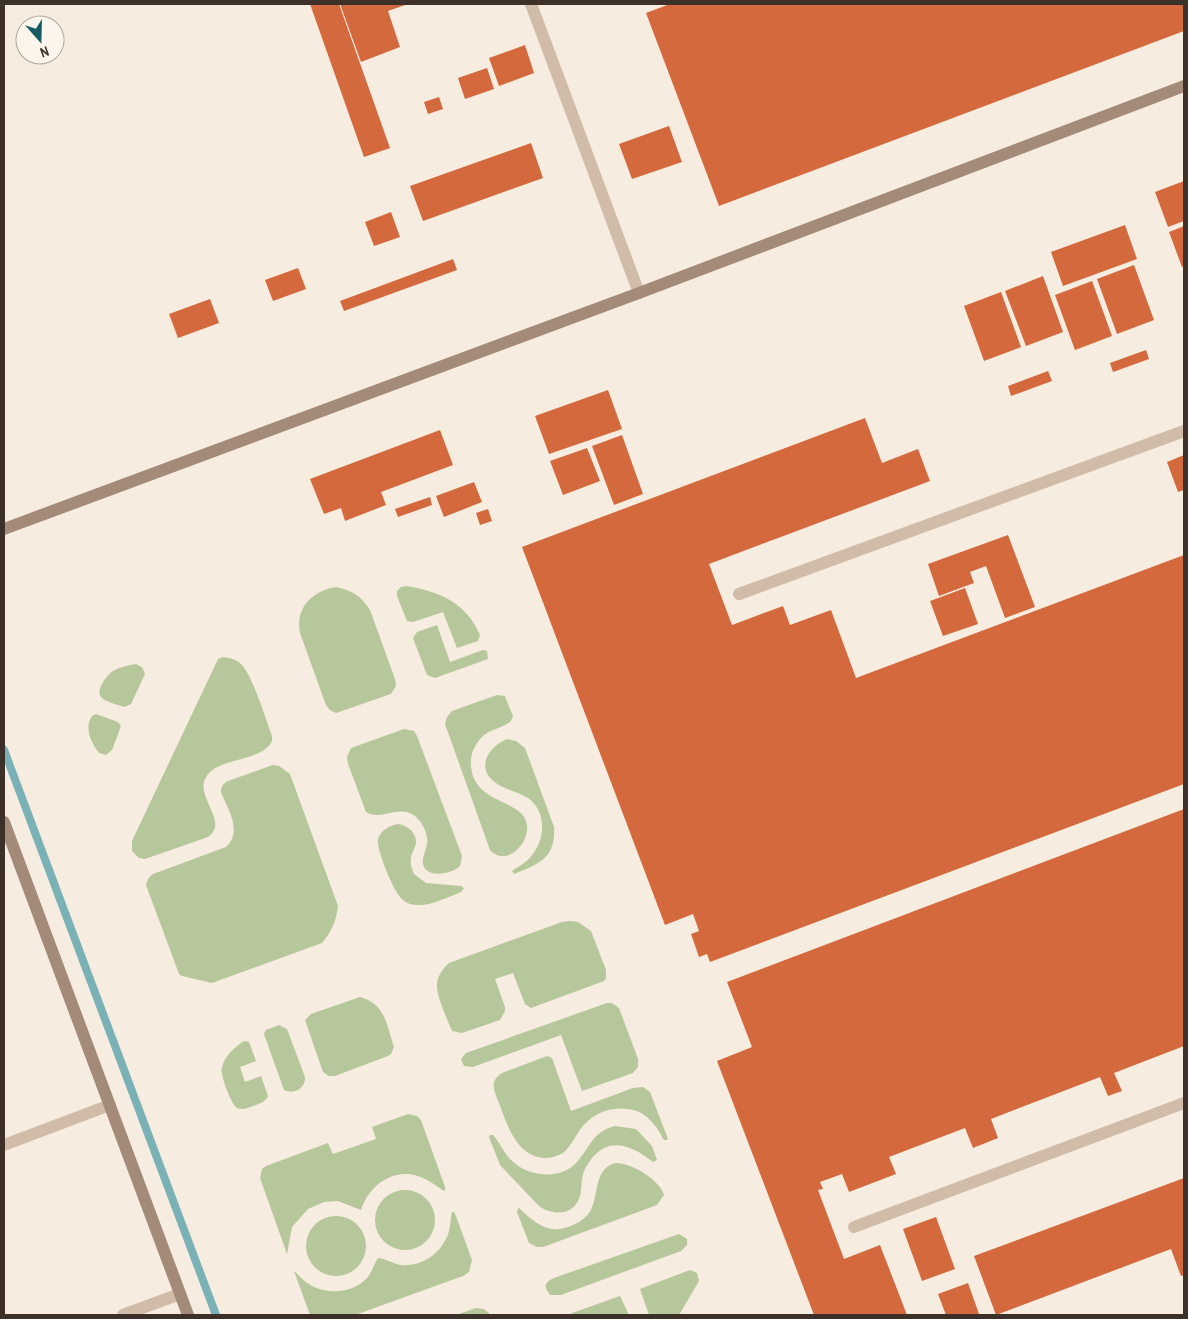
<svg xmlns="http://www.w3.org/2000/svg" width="1188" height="1319" viewBox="0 0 1188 1319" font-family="'Archivo Narrow',sans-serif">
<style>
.green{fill:#b7c79c}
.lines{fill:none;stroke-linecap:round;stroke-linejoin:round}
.stream{stroke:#7ab1b7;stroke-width:8}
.building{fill:#d4693e}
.lane{stroke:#d0bca8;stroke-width:12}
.street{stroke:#d0bca8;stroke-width:12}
.secondary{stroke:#a48b79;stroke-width:12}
</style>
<rect width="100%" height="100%" fill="#f6ecdf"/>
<path class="green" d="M 407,586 C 441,592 466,603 480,635 L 478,641 L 457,648 L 443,612 L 413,622 L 407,621 L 397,596 L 397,591 L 401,587 Z
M 336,587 C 352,590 361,596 370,610 L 395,679 L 396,686 L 391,694 L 336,713 L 330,710 L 326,705 L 300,633 C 295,608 312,591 336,587 Z
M 437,625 L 450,662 L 483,650 L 487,651 L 488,659 L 435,678 L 427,675 L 413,638 L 417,632 Z
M 223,657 C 229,658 236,659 241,664 C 252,674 266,720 272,736 L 272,741 C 261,763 219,756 206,777 C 194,796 230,822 208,837 L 145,859 L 139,858 L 132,851 L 132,841 L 218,659 Z
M 136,664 L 142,667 L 145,674 L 131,704 L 124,707 L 121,706 C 115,704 107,702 102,698 C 94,691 107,675 113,671 C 120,667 129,665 136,664 Z
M 497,695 L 505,696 L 506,699 L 513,716 L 511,721 C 502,729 489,729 481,738 C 474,746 470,755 471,766 C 474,806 525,798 527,826 C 529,845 505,867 490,850 L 445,724 L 447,717 L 452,711 Z
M 96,714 L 118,722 L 121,726 L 112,750 L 106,755 L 99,753 C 91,743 84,728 92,716 Z
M 404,729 L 414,731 L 417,736 L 462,856 L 460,866 C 453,874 426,879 423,864 C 422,858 426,850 427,844 C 429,834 421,819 412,814 C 396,806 380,821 366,812 L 348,764 L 347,757 L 351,748 Z
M 507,739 L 516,741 L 525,748 L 554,827 C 556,858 539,864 514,874 L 512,871 C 520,866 528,861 533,854 C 546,837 546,811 528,798 C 518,792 506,790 496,783 C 475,768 488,747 507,739 Z
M 273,765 L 279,766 L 290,774 L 338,906 C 336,921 332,931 322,943 L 212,983 L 182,976 L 179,974 L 146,885 C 147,880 149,877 153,874 L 226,847 C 243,831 228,810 221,792 C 221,786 223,784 228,781 Z
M 399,824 C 408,826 417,833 416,843 C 415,849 411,853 411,859 C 410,864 412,869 414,874 L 426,883 L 461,886 L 464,888 L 461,892 C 448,897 431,906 417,905 C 410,905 404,902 400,897 C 393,889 376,849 378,839 C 381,830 390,825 399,824 Z
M 570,921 L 578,922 L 591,931 L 606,970 L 606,978 L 604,981 L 531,1008 L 525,1004 L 513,973 L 495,979 L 505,1007 L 505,1011 L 500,1020 L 462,1033 L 452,1031 C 449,1024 446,1017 443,1009 C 436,990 432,979 449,963 L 562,922 Z
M 360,997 C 385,1003 387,1026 394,1047 L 391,1054 L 388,1056 L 335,1076 L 329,1076 L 323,1072 L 305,1020 L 311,1014 Z
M 607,1003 L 612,1003 L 619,1008 L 638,1059 L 638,1067 L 633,1073 L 582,1091 L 561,1035 L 473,1067 L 464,1066 L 461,1059 L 466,1053 Z
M 279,1025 L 287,1029 L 305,1077 C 306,1088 294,1095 284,1090 L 264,1034 L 266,1030 Z
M 244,1041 L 249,1042 L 256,1061 L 240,1067 L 245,1082 L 261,1076 L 268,1096 C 265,1102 262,1102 256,1105 C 250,1107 243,1111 237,1108 C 231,1104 220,1075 222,1068 C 224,1056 235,1047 244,1041 Z
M 547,1056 L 552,1058 L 571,1111 L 633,1088 L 643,1087 L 650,1092 L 668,1139 L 667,1140 L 664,1140 C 656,1125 646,1111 628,1109 C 608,1106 590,1115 579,1131 C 574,1139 570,1147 563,1153 C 558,1156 551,1158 545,1158 C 517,1157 507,1125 499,1103 C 494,1091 489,1081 502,1073 Z
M 408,1114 L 417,1116 L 421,1120 L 445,1187 L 445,1190 L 444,1191 C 438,1187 433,1183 427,1180 C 399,1164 370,1182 361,1210 L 338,1201 L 324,1202 L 308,1209 L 292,1227 L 287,1254 L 260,1178 L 262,1169 L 266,1166 L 328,1143 L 333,1154 L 376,1139 L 372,1127 Z
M 615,1126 L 636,1129 L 652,1146 L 657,1160 L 653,1162 C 628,1142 603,1135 585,1169 C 581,1177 582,1187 580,1196 C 574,1216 553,1216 539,1206 L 500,1165 L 489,1137 L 490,1135 L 493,1135 C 500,1143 504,1153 511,1160 C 528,1177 560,1181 577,1162 C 591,1146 592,1132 615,1126 Z
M 616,1163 C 632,1163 660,1180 664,1195 L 657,1205 L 543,1247 L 537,1247 L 529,1243 L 517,1212 L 518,1209 L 519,1208 C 536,1224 549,1236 573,1225 C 580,1222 587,1217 591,1210 C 599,1193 594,1168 616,1163 Z
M375 1220a30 30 0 1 1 60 0a30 30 0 1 1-60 0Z
M 452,1212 L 454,1212 L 456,1216 L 472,1260 L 469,1272 L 463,1276 L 355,1315 L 310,1315 L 294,1271 C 299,1275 303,1281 309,1284 C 326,1295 352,1294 367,1278 C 372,1272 374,1264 378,1258 C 385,1258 393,1264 401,1265 C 423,1267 443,1252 449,1231 C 451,1225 450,1218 452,1212 Z
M306 1246a30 30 0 1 1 60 0a30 30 0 1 1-60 0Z
M 679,1234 L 687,1239 L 687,1245 L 681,1251 L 561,1295 L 550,1295 C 543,1287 545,1282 554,1278 Z
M 690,1270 L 697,1273 L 699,1281 L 679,1315 L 649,1315 L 640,1289 Z
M 620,1296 L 629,1315 L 571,1315 L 572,1313 Z
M 476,1308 L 484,1309 L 491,1315 L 456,1315 Z"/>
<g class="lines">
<path class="stream" d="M 4,750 L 216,1315"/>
</g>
<path class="building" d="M 310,4 L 339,4 L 390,148 L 364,157 Z
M 340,4 L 408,4 L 388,11 L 400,47 L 361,62 Z
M 670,4 L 1184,4 L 1184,31 L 719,206 L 646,13 Z
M 525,45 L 534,73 L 499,86 L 489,58 Z
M 487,68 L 494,89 L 465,99 L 458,78 Z
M 439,97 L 443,109 L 428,114 L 424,102 Z
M 669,126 L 682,162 L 632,179 L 619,144 Z
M 531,143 L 543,178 L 423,221 L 410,186 Z
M 1184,181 L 1184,221 L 1168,227 L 1155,192 Z
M 391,212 L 400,237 L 374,246 L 365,222 Z
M 1125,225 L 1137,259 L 1063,286 L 1051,252 Z
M 1184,226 L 1184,266 L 1182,267 L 1169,232 Z
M 453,259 L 457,270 L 344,311 L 340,301 Z
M 1134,265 L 1154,320 L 1117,334 L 1097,279 Z
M 298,268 L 306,289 L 273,301 L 265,280 Z
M 1043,276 L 1063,332 L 1026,346 L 1005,291 Z
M 1092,281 L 1112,336 L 1075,350 L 1055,295 Z
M 1001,292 L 1021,347 L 984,361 L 964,306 Z
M 210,299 L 219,323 L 178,338 L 169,314 Z
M 1146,350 L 1149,359 L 1113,372 L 1110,363 Z
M 1048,371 L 1052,381 L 1011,396 L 1008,386 Z
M 608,390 L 622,429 L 549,454 L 535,416 Z
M 865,418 L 882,463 L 918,449 L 930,481 L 709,564 L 732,625 L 783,606 L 790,625 L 831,610 L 856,678 L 1184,555 L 1184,784 L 710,962 L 707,954 L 699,957 L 691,934 L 699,931 L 693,914 L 665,925 L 522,547 Z
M 440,430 L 453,465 L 381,492 L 386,505 L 345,521 L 341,508 L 324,514 L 310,479 Z
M 622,435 L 643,494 L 614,505 L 592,446 Z
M 587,448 L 600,481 L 563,495 L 550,461 Z
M 1184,455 L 1184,490 L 1178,492 L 1167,462 Z
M 474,482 L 482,502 L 444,517 L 436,496 Z
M 430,497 L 432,505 L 398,517 L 395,509 Z
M 488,509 L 492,521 L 480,525 L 476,513 Z
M 1008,535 L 1035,607 L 1005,618 L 986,566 L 970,572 L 974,583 L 939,596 L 928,564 Z
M 965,588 L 978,624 L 943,636 L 930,601 Z
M 1184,809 L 1184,1046 L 1114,1073 L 1122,1091 L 1108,1096 L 1100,1077 L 991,1119 L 998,1138 L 973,1148 L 965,1128 L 889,1157 L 896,1174 L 849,1192 L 842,1174 L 820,1182 L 823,1189 L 818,1190 L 844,1259 L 880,1245 L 907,1315 L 814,1315 L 717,1061 L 752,1047 L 727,982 Z
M 1184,1178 L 1184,1275 L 1181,1276 L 1171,1249 L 996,1315 L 974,1256 Z
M 936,1217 L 955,1269 L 922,1281 L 903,1229 Z
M 968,1283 L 979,1314 L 946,1315 L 938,1294 Z"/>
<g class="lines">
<path class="lane" d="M 531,4 L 639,293
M 739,594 L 1184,431
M 854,1227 L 1184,1103"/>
<path class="street" d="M 4,1145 L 110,1105
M 123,1315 L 180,1294"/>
<path class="secondary" d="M 4,529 L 639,293 L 1184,86
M 4,822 L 188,1315"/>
</g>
<rect width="1188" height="1319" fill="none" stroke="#3c3029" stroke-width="10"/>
<g transform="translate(40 40) rotate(160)"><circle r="24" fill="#fcf5ec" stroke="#afa69e"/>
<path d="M0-4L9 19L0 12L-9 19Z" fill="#195b63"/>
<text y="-8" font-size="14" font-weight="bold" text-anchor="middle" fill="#3c3029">N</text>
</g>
</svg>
